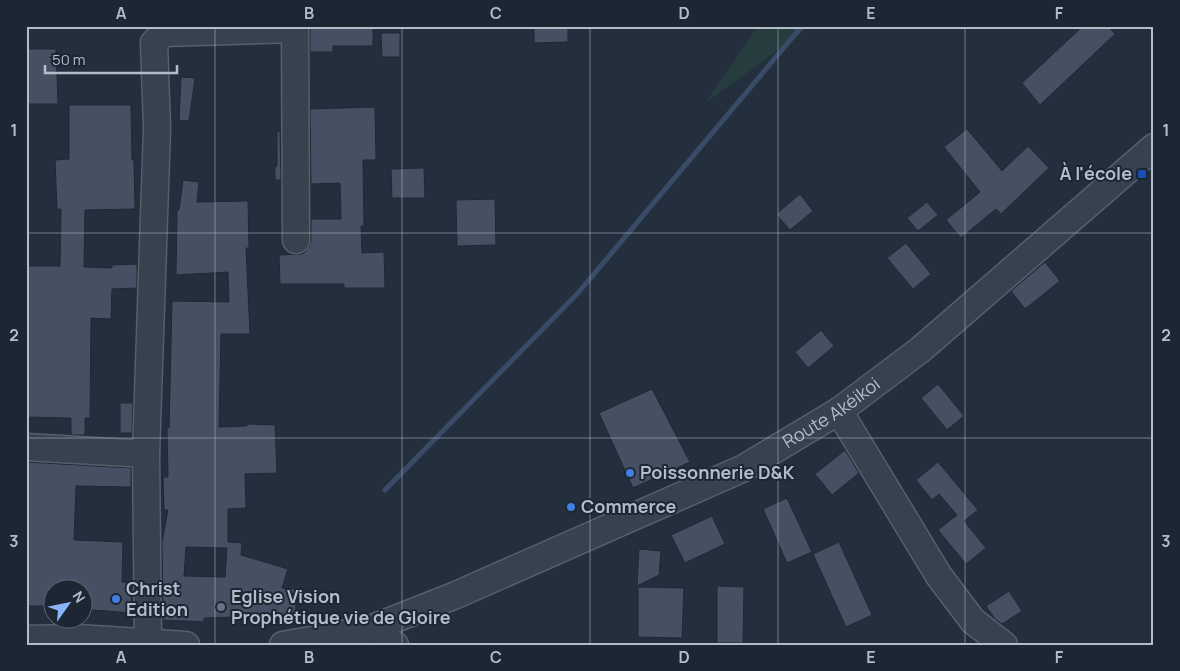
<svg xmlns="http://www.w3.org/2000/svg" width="1180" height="671" viewBox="0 0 1180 671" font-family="Manrope,sans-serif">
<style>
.green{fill:#263c3f}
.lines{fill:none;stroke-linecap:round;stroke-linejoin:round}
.stream{stroke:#394c67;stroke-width:5}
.building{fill:#455162;stroke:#1f2835;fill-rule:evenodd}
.minor-casing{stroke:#565f6c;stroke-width:29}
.minor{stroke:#38414e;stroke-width:26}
.grid{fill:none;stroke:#b4bcc9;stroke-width:1;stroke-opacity:0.55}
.transit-dot{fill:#1a4fb4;stroke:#1d2633;stroke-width:2}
.shop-dot{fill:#3f7fe0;stroke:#1d2633;stroke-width:2}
.worship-dot{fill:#6b7280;stroke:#1d2633;stroke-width:2}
.labels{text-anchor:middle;stroke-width:4;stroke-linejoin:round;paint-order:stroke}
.poi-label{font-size:18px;font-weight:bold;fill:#b4bcc9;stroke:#1d2633;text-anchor:start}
.street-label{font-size:18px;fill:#b4bcc9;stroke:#1d2633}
.neatline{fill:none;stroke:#b4bcc9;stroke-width:2}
.grid-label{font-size:16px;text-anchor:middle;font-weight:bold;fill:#b4bcc9}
</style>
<rect width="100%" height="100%" fill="#242f3e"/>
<path class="green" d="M 758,26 L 811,26 L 705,103 Z"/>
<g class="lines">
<path class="stream" d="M 385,490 L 578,293 L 802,26"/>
</g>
<path class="building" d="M 310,26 L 373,26 L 373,46 L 333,46 L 333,52 L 310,52 Z
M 534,26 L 568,26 L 568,42 L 534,43 Z
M 1083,26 L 1108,26 L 1115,34 L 1040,105 L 1022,83 Z
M 381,33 L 400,33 L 400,57 L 382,57 Z
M 26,49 L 56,49 L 58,104 L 26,104 Z
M 181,77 L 195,78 L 189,121 L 179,120 Z
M 69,105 L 131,105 L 132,160 L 134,160 L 135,209 L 85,210 L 84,267 L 112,268 L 112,265 L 137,264 L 137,288 L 112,289 L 111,319 L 91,318 L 90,418 L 85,418 L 85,435 L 71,435 L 71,418 L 26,417 L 28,313 L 26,313 L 26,266 L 60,266 L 61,209 L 57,209 L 55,160 L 69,159 Z
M 375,107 L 376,160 L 363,160 L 364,226 L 361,226 L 362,253 L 384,252 L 385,288 L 344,288 L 344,284 L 280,284 L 279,255 L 303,254 L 309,247 L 311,240 L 311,219 L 341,219 L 340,183 L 311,184 L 310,109 Z
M 967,129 L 1002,171 L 1028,146 L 1049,168 L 1001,214 L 996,209 L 961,238 L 946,220 L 980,192 L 944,147 Z
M 277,131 L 280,131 L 281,180 L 275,180 L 275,167 L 277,166 Z
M 424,168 L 425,198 L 392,198 L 391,169 Z
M 183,180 L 199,182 L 197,202 L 248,201 L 249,248 L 246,248 L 250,334 L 221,334 L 219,427 L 247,426 L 247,424 L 275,425 L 277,473 L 245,474 L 246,508 L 228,509 L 228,542 L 242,543 L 241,555 L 288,569 L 282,588 L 297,589 L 295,618 L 264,616 L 204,618 L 204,622 L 163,620 L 162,542 L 168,510 L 164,510 L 163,477 L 168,477 L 167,428 L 169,428 L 172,301 L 229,302 L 228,272 L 176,275 L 177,210 L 179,210 ZM 186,547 L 227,548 L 225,577 L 184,576 Z
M 800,194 L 813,211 L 790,230 L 776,214 Z
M 495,199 L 496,245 L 457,246 L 456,200 Z
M 927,202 L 938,215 L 918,231 L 907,218 Z
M 906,243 L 931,274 L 913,289 L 887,258 Z
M 1045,262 L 1060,281 L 1025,309 L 1011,291 Z
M 821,330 L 834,346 L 808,368 L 795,352 Z
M 938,384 L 964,416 L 947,430 L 921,398 Z
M 652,389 L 690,462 L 633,488 L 599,413 Z
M 120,403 L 133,403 L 132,433 L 120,433 Z
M 845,450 L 859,473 L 832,495 L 815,474 Z
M 26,462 L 131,468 L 131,487 L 76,486 L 74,540 L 123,542 L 122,582 L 132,583 L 131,613 L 82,609 L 82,588 L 52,588 L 52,606 L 26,606 Z
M 938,462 L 978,510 L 964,521 L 986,548 L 966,564 L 938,530 L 957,515 L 939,494 L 932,500 L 916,480 Z
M 787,498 L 812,552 L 787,563 L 763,509 Z
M 712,516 L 725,544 L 685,563 L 671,535 Z
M 839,542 L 872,615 L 846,627 L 813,554 Z
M 639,549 L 661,551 L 659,575 L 637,586 Z
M 717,586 L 744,587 L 743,643 L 717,643 Z
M 638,587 L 684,588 L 682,638 L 638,637 Z
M 1009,591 L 1022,611 L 1002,624 L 995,619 L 986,606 Z"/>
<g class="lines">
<g class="minor-casing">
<g id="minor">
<path d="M 295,26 L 296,240"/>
<path d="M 839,411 L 939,576 L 973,621 L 1004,645"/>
<path d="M 26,447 L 146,454"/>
<path d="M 370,629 L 395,645"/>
<path d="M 26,639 L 78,638 L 186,645"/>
<path d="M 148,642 L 146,454 L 157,128 L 154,43 L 163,33 L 295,29"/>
<path id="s1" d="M 283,645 L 370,629 L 456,595 L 744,468 L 839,411 L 920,350 L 1154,147"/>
</g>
</g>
<use href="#minor" class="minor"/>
</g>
<path class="grid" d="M 215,26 L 215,645M 402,26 L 402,645M 590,26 L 590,645M 778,26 L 778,645M 965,26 L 965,645M 26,233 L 1154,233M 26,438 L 1154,438"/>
<rect class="transit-dot" x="1137" y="169" width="10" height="10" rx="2.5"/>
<g class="shop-dot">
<circle cx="630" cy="473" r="5"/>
<circle cx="571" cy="507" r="5"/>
<circle cx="116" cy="599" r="5"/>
</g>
<circle class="worship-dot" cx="221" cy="607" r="5"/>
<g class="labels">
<g class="poi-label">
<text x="1132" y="180" text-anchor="end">À l'école</text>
<text x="640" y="479">Poissonnerie D&amp;K</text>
<text x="581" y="513">Commerce</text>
<text x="126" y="595">Christ<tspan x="126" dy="21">Edition</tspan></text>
<text x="231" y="603">Eglise Vision<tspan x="231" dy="21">Prophétique vie de Gloire</tspan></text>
</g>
<g class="street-label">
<text dy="6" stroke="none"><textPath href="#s1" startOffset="599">Route Akéikoi</textPath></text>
</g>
</g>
<rect width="1180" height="671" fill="none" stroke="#1d2633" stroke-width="55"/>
<g transform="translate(68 604) rotate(57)"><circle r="24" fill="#1d2633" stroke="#59626f"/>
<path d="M0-4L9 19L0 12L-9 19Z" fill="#8ab4f8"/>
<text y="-8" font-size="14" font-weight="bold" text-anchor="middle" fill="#b4bcc9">N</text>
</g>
<path d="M45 65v8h132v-8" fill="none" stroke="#b4bcc9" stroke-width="2.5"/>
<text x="52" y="65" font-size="15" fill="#b4bcc9" stroke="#1d2633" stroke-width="4" paint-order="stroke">50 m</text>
<rect x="28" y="28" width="1124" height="616" class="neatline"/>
<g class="grid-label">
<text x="121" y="19">A</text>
<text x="309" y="19">B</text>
<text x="496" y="19">C</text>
<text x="684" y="19">D</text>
<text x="871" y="19">E</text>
<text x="1059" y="19">F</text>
<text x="14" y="136">1</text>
<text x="1166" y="136">1</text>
<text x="14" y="341">2</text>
<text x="1166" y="341">2</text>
<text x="14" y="547">3</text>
<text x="1166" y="547">3</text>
<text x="121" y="663">A</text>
<text x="309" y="663">B</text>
<text x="496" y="663">C</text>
<text x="684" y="663">D</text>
<text x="871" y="663">E</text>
<text x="1059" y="663">F</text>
</g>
</svg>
